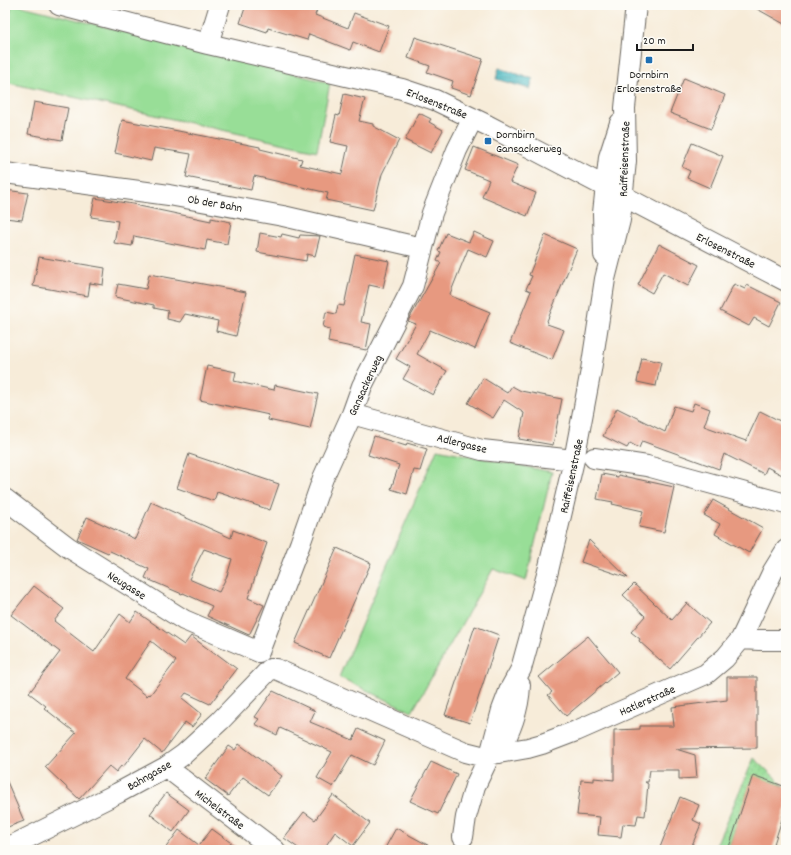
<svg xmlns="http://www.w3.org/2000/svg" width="791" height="855" viewBox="0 0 791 855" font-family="Dekko,sans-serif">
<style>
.grass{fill:#98de97;stroke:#5a7d5a}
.park{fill:url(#park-dots);stroke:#5a7d5a}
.water{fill:url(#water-rules);stroke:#346c70}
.building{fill:#e79980;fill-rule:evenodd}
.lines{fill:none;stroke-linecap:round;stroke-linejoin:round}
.minor-casing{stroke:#69655e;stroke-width:22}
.minor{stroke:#fff;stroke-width:20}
.poi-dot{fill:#1f6fb2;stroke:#fdfcf7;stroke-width:1.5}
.labels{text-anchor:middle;stroke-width:3;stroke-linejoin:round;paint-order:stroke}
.poi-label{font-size:12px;fill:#1c1c1c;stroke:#fdfcf7}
.street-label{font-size:12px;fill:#1c1c1c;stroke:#fdfcf7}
</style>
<defs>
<pattern id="park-dots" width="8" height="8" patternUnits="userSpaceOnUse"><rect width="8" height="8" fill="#98de97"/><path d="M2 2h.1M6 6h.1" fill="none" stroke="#82be82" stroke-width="1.8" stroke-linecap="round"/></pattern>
<pattern id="water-rules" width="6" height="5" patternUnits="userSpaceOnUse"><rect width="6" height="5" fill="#4dbbc4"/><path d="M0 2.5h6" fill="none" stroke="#3f979e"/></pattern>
</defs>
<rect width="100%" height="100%" fill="#fdfcf7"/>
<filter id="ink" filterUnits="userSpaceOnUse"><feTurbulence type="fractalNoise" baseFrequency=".025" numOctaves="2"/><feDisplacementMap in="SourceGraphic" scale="8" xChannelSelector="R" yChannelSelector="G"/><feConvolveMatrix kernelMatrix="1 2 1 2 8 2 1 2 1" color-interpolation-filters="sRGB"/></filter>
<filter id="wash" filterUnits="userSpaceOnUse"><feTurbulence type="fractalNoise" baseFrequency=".012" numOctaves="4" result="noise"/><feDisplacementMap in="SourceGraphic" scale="16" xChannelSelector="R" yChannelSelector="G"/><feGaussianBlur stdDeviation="0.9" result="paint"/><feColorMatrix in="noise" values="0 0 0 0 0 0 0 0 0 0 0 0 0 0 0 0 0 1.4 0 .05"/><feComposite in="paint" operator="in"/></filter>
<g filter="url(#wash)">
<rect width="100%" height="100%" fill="#f7ecd9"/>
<path class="grass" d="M 12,5 L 18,5 L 330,83 L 317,151 L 5,82 L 5,31 Z
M 437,449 L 552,472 L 526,581 L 493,569 L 412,712 L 339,677 Z"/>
<path class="park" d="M 754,758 L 784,786 L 753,776 L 728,850 L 714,850 Z"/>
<path class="water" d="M 499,68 L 533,79 L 530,89 L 496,79 Z"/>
<g id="blocks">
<path class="building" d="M 246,5 L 319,5 L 315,15 L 348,28 L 354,13 L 389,26 L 379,52 L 353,42 L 350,50 L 309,34 L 307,40 L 268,28 L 267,32 L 240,23 Z
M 750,5 L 786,5 L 786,25 Z
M 415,37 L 483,59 L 471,95 L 451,88 L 453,81 L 427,72 L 430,66 L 408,58 Z
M 684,78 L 725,95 L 711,129 L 670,113 Z
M 344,94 L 365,99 L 359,121 L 373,124 L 373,126 L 399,140 L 382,174 L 373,210 L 326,200 L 328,193 L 254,176 L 251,190 L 186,177 L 191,154 L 154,148 L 151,161 L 115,153 L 122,120 L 260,147 L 260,149 L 302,159 L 300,165 L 342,174 L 348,146 L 330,142 L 336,115 L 339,116 Z
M 34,102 L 68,108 L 62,140 L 28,134 Z
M 419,113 L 431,119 L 429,122 L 443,130 L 431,153 L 405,140 Z
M 692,143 L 723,156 L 710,188 L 687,178 L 690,171 L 682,167 Z
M 474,147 L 518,165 L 510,182 L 536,193 L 527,216 L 482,197 L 489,180 L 465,170 Z
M 5,190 L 28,193 L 22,220 L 5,218 Z
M 95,198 L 139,205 L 139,206 L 211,221 L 211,218 L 231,222 L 227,244 L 207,240 L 205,250 L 134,236 L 132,246 L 114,243 L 118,221 L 91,217 Z
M 474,232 L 494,241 L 487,257 L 468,249 L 450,294 L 451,296 L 490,312 L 475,349 L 430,330 L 417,354 L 447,371 L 433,395 L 403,379 L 410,367 L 396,359 L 416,324 L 408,321 L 441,263 L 437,261 L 441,252 L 438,251 L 446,233 L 469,242 Z
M 260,233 L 281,237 L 282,234 L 299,238 L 300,235 L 320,236 L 315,256 L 307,254 L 306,261 L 257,252 Z
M 545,235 L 577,249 L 547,321 L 548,322 L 547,324 L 564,330 L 552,360 L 510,343 L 531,291 L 526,289 L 532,276 L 529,275 Z
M 659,244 L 699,265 L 688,286 L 663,273 L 652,293 L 638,285 Z
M 355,254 L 389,261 L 383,288 L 369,285 L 361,322 L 371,324 L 366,350 L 328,342 L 330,329 L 323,327 L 326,312 L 336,314 L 338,305 L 344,306 Z
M 39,257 L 105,268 L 103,285 L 90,283 L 88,296 L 33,286 Z
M 149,274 L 246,292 L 236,336 L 216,331 L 218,321 L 185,314 L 180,322 L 167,319 L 168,311 L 154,308 L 154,305 L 115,297 L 118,284 L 146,289 Z
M 734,284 L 745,289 L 747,285 L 781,302 L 769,326 L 754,318 L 749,326 L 720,311 Z
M 642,358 L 661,362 L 656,386 L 637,382 Z
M 207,366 L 236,372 L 234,381 L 274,390 L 275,385 L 318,394 L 310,429 L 268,420 L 269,415 L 200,400 Z
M 483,378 L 507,393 L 512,386 L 521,391 L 562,399 L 553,445 L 519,439 L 524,413 L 504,400 L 493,418 L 468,403 Z
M 694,403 L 710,409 L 704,426 L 746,441 L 760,411 L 786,424 L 786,477 L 767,467 L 764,474 L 724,454 L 719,469 L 642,441 L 639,448 L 630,443 L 627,448 L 603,436 L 617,408 L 665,432 L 674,406 L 691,411 Z
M 374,436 L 406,446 L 407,443 L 427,449 L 420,471 L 414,470 L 407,494 L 391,489 L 399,465 L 368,455 Z
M 189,454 L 279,484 L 270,510 L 217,492 L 214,501 L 177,488 Z
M 602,474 L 618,477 L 618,475 L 674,487 L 664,532 L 639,527 L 643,511 L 612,504 L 613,502 L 597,499 Z
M 713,500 L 763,528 L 749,553 L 715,534 L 720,524 L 704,515 Z
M 151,502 L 231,538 L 233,530 L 267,543 L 248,598 L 264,605 L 249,635 L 207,616 L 212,606 L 183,593 L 182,594 L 145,578 L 149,569 L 110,551 L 108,553 L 77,539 L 87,517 L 135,539 ZM 204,549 L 232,559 L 227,576 L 219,592 L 189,579 Z
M 589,540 L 628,578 L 581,562 Z
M 337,548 L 371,563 L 329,658 L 295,643 Z
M 634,584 L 672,620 L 687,603 L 710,623 L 670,669 L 639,641 L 640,639 L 631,632 L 645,616 L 623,595 Z
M 34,586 L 64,609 L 54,621 L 94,652 L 120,614 L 130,622 L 137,612 L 184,645 L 191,636 L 216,655 L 217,654 L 237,669 L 210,704 L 186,693 L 182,698 L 202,714 L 192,727 L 185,722 L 162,753 L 145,739 L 123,767 L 121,766 L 116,772 L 109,766 L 79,799 L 45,767 L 76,733 L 44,708 L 46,706 L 29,693 L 60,652 L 11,615 ZM 151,641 L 176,661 L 150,695 L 149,694 L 147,696 L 125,679 Z
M 475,626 L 499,635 L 470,723 L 445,715 Z
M 588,636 L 618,672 L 566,716 L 548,695 L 552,692 L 539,677 Z
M 727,677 L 757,677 L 757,748 L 676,749 L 695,755 L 697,778 L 679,779 L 679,770 L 650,770 L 648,782 L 645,782 L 648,784 L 645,816 L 638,815 L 636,825 L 623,824 L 621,837 L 598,835 L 600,817 L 577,815 L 581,780 L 594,781 L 594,778 L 614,780 L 614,730 L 640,729 L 640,726 L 674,726 L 672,707 L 727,700 Z
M 273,691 L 315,711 L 310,722 L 353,740 L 358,729 L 385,741 L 373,765 L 352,755 L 333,787 L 317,778 L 332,752 L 280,728 L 277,735 L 255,724 L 259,719 L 255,717 Z
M 239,744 L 282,776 L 268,795 L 243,777 L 228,796 L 205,779 L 229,746 L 235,750 Z
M 431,762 L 457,774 L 438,814 L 410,801 Z
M 753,775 L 786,787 L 786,807 L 772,850 L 728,850 Z
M 5,777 L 24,821 L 5,828 Z
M 166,793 L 189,810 L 173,832 L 150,814 Z
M 333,795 L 370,823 L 353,846 L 335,832 L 323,850 L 301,850 L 284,838 L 304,812 L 315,820 Z
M 680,797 L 699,805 L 693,820 L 701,824 L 690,850 L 659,850 Z
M 396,828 L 437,850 L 384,850 Z
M 212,829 L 241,850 L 164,850 L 179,830 L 199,845 Z"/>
</g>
</g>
<g filter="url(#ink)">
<use href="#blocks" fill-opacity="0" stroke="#69655e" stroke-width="1"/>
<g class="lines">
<g class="minor-casing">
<path id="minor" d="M 59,5 L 208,44 L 402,89 L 435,100 L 487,125 L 786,281
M 208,44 L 220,5
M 5,173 L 169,195 L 283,216 L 422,248
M 604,255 L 603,213 L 609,157 L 620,123
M 352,414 L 482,450 L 574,460
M 594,458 L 647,466 L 786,504
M 5,499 L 68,547 L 184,620 L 259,652
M 741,639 L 759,640 L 786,640
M 259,652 L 300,544 L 323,478 L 352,414 L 362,386 L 413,286 L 432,213 L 457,150 L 473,118
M 499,753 C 510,731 519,711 520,685
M 166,767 L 275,850
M 463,837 L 466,817 L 475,786 L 490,755 L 502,710 L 510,689 L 521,669 L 548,571 L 574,460 L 591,370 L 605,279 L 620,220 L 626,161 L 625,108 L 636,5
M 5,849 L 118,793 L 166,767 L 183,755 L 220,721 L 270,669 L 276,669 L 465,752 L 481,756 L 528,748 L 542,744 L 576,731 L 706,674 L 725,658 L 741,639 L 773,571 L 786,550"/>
</g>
<use href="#minor" class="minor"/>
</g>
</g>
<g class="poi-dot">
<rect x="645" y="56" width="8" height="8" rx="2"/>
<rect x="484" y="137" width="8" height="8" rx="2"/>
</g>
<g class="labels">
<g class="poi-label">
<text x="649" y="78">Dornbirn<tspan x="649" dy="14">Erlosenstraße</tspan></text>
<text x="496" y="138" text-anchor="start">Dornbirn<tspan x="496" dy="14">Gansackerweg</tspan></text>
</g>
<g class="street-label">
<text transform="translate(437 103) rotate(22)" y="4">Erlosenstraße</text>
<text transform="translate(624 159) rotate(-88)" y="4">Raiffeisenstraße</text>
<text transform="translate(215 203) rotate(10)" y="4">Ob der Bahn</text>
<text transform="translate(726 250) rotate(27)" y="4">Erlosenstraße</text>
<text transform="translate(365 385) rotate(-65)" y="4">Gansackerweg</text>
<text transform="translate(462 443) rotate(14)" y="4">Adlergasse</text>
<text transform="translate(571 476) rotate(-78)" y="4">Raiffeisenstraße</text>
<text transform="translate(127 585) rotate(32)" y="4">Neugasse</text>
<text transform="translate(647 700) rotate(-24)" y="4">Hatlerstraße</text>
<text transform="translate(149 775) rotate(-30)" y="4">Bahngasse</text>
<text transform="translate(220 809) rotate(37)" y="4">Michelstraße</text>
</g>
</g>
<rect width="791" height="855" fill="none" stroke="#fdfcf7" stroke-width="20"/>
<path d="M637 44v6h56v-6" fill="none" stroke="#1c1c1c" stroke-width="2"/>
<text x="643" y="44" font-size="12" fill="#1c1c1c" stroke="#fdfcf7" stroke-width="3" paint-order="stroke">20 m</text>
</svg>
